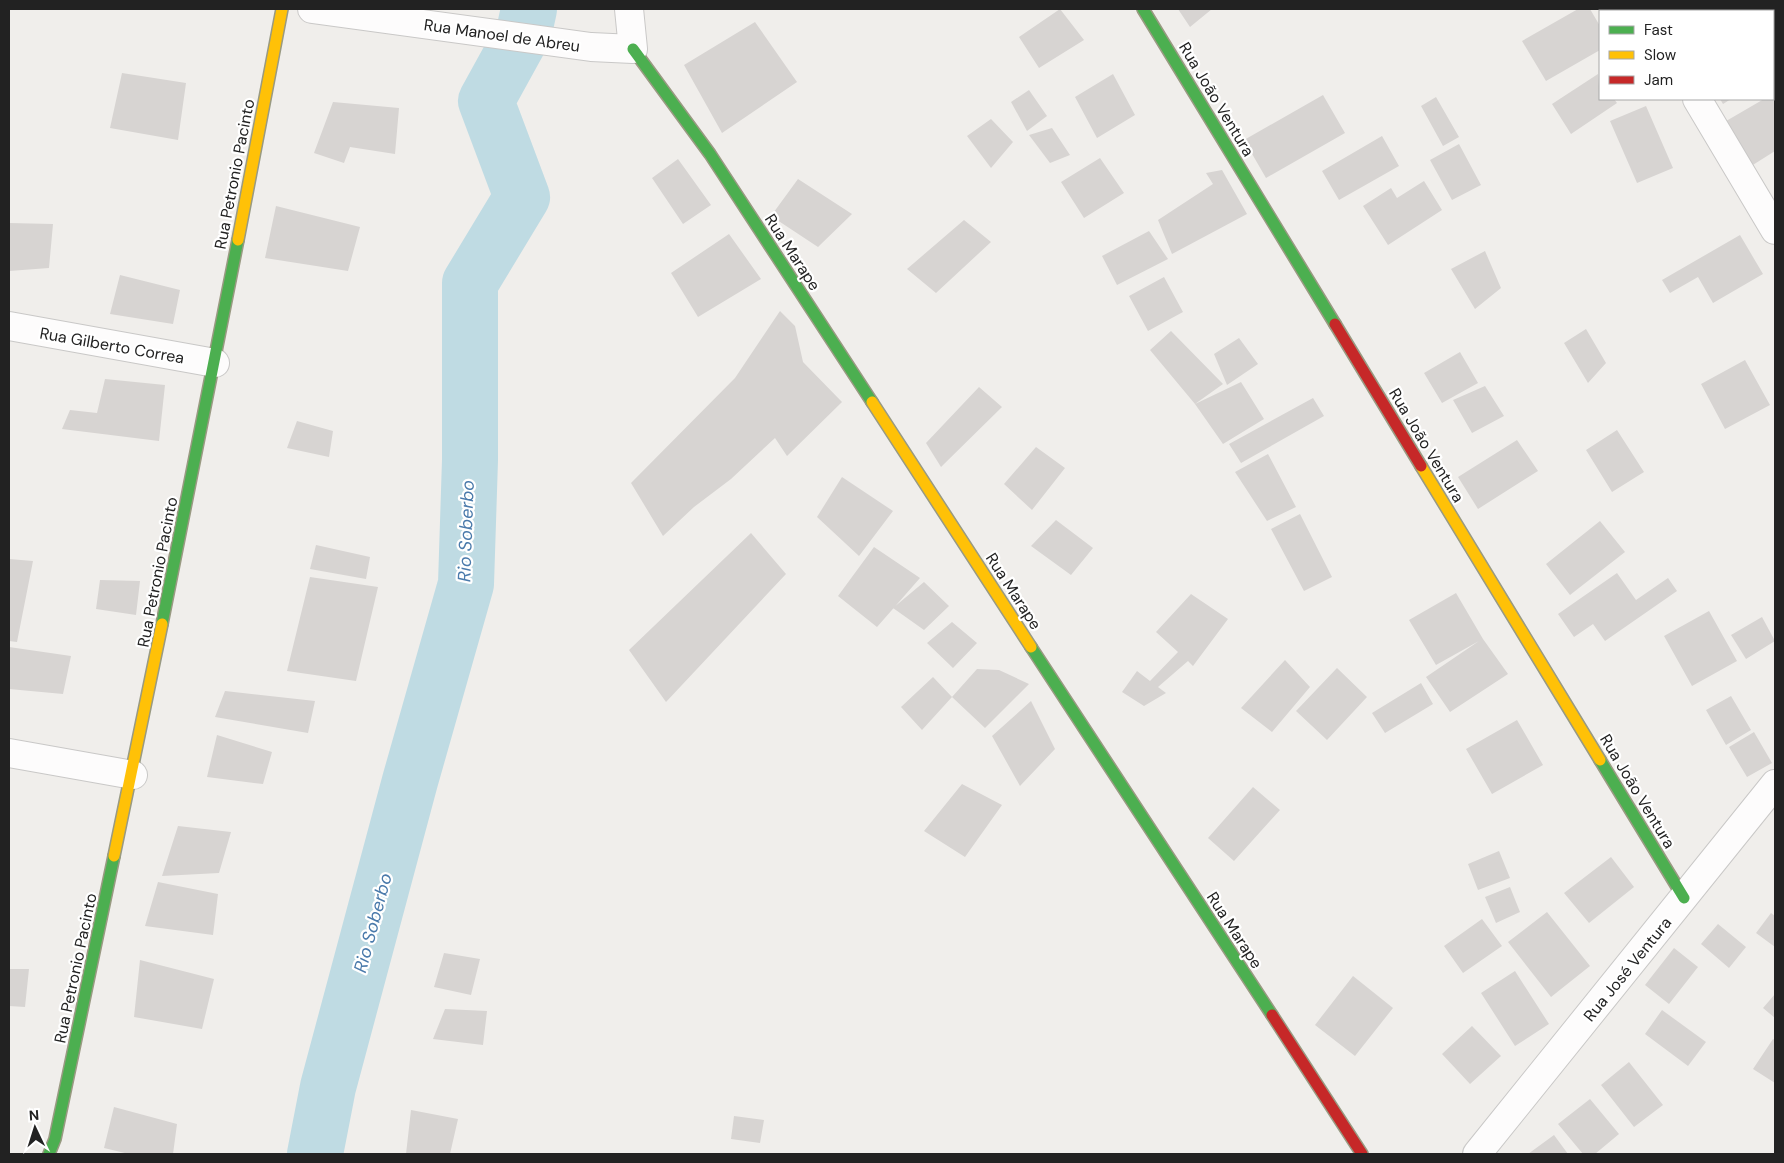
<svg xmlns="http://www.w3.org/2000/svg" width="1784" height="1163" viewBox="0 0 1784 1163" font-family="'DM Sans',sans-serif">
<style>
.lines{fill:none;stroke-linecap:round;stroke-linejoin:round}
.river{stroke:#bfdbe3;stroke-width:56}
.building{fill:#d7d4d2}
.street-casing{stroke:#c9c8c7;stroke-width:30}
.fast-casing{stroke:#999a82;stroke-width:14}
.slow-casing{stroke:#999a82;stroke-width:14}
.jam-casing{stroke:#999a82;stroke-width:14}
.street{stroke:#fdfcfc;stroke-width:28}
.fast{stroke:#4caf50;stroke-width:11}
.slow{stroke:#ffc107;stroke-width:11}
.jam{stroke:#c62828;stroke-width:11}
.labels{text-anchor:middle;stroke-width:4.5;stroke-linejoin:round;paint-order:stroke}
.street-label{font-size:16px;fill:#222;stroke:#fff}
.water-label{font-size:18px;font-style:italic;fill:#4a7aab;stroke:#fff}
</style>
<rect width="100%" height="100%" fill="#f0eeeb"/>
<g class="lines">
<path class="river" d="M 315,1154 L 328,1087 L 410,781 L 466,584 L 470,460 L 470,283 L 522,197 L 486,101 L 524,32 L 529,9"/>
</g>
<path class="building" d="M 1060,9 L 1084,40 L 1039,68 L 1019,37 Z
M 1178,9 L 1212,9 L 1190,27 Z
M 1578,9 L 1590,9 L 1600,26 L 1600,50 L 1546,81 L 1522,41 Z
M 1775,12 L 1775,59 L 1773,55 L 1773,14 Z
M 755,22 L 797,82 L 722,133 L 684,65 Z
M 122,73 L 186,83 L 178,140 L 110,128 Z
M 1113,74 L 1135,115 L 1097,138 L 1075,97 Z
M 1598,74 L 1600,99 L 1614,99 L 1617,103 L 1571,134 L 1552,104 Z
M 1029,90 L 1047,116 L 1027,131 L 1011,102 Z
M 1774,92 L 1775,151 L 1748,168 L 1721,124 L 1764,99 L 1773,99 Z
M 1323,95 L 1345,133 L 1266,178 L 1244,140 Z
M 1436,97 L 1459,137 L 1443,146 L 1421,106 Z
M 1720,99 L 1731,99 L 1723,104 Z
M 333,102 L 399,108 L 395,154 L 350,147 L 344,163 L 314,153 Z
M 1646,106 L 1673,168 L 1637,183 L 1610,121 Z
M 991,119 L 1013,142 L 991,168 L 967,136 Z
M 1052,128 L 1070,155 L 1050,163 L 1029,135 Z
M 1382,136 L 1399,166 L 1339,200 L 1322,171 Z
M 1459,144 L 1481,185 L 1452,200 L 1430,160 Z
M 1100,158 L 1124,193 L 1084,218 L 1061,182 Z
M 678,159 L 711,205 L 683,224 L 652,178 Z
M 1222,170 L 1247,214 L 1172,254 L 1158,220 L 1213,184 L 1206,173 Z
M 798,179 L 852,214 L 818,247 L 771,216 Z
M 1424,181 L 1442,210 L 1388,245 L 1363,206 L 1391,188 L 1397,198 Z
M 276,206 L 360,227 L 348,271 L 265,258 Z
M 964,220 L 991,242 L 936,293 L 907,269 Z
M 9,223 L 53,224 L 49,268 L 9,271 Z
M 1149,231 L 1168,259 L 1117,285 L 1102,256 Z
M 729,234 L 761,279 L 698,317 L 671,273 Z
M 1740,235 L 1763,274 L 1713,303 L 1698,277 L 1670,293 L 1662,280 Z
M 1485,251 L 1501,288 L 1475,309 L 1451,269 Z
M 120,275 L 180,290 L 173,324 L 110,314 Z
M 1164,277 L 1183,312 L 1148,331 L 1129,296 Z
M 780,311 L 795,326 L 803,362 L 842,402 L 787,456 L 775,438 L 731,479 L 694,507 L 663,536 L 631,483 L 735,378 Z
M 1586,329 L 1606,363 L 1588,383 L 1564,343 Z
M 1171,331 L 1223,384 L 1195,404 L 1150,350 Z
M 1239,338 L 1258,364 L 1227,385 L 1214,354 Z
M 1460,352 L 1478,383 L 1442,403 L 1424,373 Z
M 1745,360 L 1770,405 L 1725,429 L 1701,384 Z
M 105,379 L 165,385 L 159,441 L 62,429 L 70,410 L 97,413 Z
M 1241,382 L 1264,419 L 1223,444 L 1195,404 Z
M 1485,386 L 1504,416 L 1472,433 L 1453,400 Z
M 979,387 L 1002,407 L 941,467 L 926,443 Z
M 1313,398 L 1324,416 L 1241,463 L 1229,444 Z
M 297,421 L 333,431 L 329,457 L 287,448 Z
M 1617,430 L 1644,472 L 1612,492 L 1586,450 Z
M 1517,440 L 1538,471 L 1478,509 L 1458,477 Z
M 1036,447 L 1065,468 L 1032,510 L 1004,484 Z
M 1268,454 L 1296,507 L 1267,521 L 1235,472 Z
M 842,477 L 893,511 L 859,556 L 817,517 Z
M 1300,514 L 1332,577 L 1304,591 L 1271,529 Z
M 1056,520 L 1093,548 L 1071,575 L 1031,546 Z
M 1600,521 L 1625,552 L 1570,595 L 1546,564 Z
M 751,533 L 786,574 L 666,702 L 629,650 Z
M 316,545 L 370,557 L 366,579 L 310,569 Z
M 874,547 L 920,578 L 877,627 L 838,596 Z
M 9,559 L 33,561 L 17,642 L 9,641 Z
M 1617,573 L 1636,600 L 1668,578 L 1677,591 L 1605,641 L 1593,624 L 1574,637 L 1558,614 Z
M 310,577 L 378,587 L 356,681 L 287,671 Z
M 100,580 L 140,581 L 136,615 L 96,609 Z
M 924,582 L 949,606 L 924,630 L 893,608 Z
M 1456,593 L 1483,639 L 1508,674 L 1450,712 L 1426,677 L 1479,641 L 1436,665 L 1409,620 Z
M 1191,594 L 1228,619 L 1193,666 L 1188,661 L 1158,687 L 1166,693 L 1144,706 L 1122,692 L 1137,671 L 1150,681 L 1178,652 L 1156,632 Z
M 1709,611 L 1737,661 L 1692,686 L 1664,636 Z
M 1762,617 L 1775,641 L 1746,659 L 1731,635 Z
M 952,622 L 977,643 L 953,668 L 927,643 Z
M 9,647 L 71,656 L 63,694 L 9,689 Z
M 1285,660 L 1310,687 L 1272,732 L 1241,708 Z
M 1337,668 L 1367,697 L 1327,740 L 1296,711 Z
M 977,669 L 999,670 L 1029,684 L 985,728 L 952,697 Z
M 933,677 L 952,697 L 922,730 L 901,707 Z
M 1421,683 L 1433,704 L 1385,733 L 1372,713 Z
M 225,691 L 315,701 L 308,733 L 215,717 Z
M 1731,696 L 1751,730 L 1726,745 L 1706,710 Z
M 1031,701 L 1055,749 L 1020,786 L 992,736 Z
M 1517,720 L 1543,765 L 1492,794 L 1466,749 Z
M 1754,732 L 1772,763 L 1747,777 L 1729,747 Z
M 217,735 L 272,752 L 263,784 L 207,777 Z
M 962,784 L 1002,805 L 965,857 L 924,831 Z
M 1253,787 L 1280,810 L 1234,861 L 1208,838 Z
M 178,826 L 231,832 L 219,873 L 162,876 Z
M 1499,851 L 1510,878 L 1478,890 L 1468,864 Z
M 1611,857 L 1634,887 L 1589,923 L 1564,893 Z
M 158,882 L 218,894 L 213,935 L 145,926 Z
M 1510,887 L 1520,912 L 1496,923 L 1485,897 Z
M 1547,912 L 1590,966 L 1551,997 L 1508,942 Z
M 1771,913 L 1775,916 L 1775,947 L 1756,933 Z
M 1482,919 L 1502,946 L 1463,973 L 1444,946 Z
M 1718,924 L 1746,947 L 1729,968 L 1701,944 Z
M 1674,948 L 1698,967 L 1669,1004 L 1645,985 Z
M 444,953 L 480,959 L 471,995 L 434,987 Z
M 140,960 L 214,979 L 202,1029 L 134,1017 Z
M 9,969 L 29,969 L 25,1007 L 9,1006 Z
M 1515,971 L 1549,1024 L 1515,1046 L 1481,993 Z
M 1353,976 L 1393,1008 L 1355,1056 L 1315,1025 Z
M 1775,994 L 1775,1018 L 1763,1008 Z
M 445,1009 L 487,1011 L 483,1045 L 433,1039 Z
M 1662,1010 L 1706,1042 L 1688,1066 L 1645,1034 Z
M 1472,1026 L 1501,1056 L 1470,1084 L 1442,1054 Z
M 1773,1039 L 1775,1040 L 1775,1083 L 1753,1069 Z
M 1629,1062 L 1663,1105 L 1634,1127 L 1601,1085 Z
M 1590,1099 L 1619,1134 L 1595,1154 L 1583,1154 L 1558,1124 Z
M 114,1107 L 177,1124 L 173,1154 L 129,1154 L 104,1148 Z
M 411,1110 L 458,1119 L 450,1154 L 406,1154 Z
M 734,1116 L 764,1120 L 760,1143 L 731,1139 Z
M 1554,1135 L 1568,1154 L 1528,1154 Z"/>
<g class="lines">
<g class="street-casing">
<path id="street" d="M 312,9 L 591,47 L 633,49 L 629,9
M 1643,9 L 1644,11
M 1697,99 L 1775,230
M 9,326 L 215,363
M 9,753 L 133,775
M 1477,1154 L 1775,784"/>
</g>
<g class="fast-casing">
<path id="fast" d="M 1143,9 L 1335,324
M 633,49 L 710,154 L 872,402
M 162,624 L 238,240
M 1031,647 L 1272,1015
M 1600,760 L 1684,898
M 49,1154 L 55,1139 L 114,856"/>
</g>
<g class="slow-casing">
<path id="slow" d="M 238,240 L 282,9
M 872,402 L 1031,647
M 1421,466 L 1600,760
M 114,856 L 162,624"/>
</g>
<g class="jam-casing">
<path id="jam" d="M 1335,324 L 1421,466
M 1272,1015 L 1362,1154"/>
</g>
<use href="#street" class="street"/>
<use href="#fast" class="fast"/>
<use href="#slow" class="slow"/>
<use href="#jam" class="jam"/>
</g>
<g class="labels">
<g class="street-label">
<text transform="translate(502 35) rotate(8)" y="6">Rua Manoel de Abreu</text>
<text transform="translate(1217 99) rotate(59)" y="6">Rua João Ventura</text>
<text transform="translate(234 174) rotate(-79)" y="6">Rua Petronio Pacinto</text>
<text transform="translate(793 252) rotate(57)" y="6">Rua Marape</text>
<text transform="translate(112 345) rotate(10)" y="6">Rua Gilberto Correa</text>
<text transform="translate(1427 445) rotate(59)" y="6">Rua João Ventura</text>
<text transform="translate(157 572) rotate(-79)" y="6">Rua Petronio Pacinto</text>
<text transform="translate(1014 591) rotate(57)" y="6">Rua Marape</text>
<text transform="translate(1638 791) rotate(59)" y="6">Rua João Ventura</text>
<text transform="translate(1235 930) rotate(57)" y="6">Rua Marape</text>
<text transform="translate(75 968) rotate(-78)" y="6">Rua Petronio Pacinto</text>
<text transform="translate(1627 969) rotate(-51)" y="6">Rua José Ventura</text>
</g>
<g class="water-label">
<text transform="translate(466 531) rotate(-88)" y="6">Rio Soberbo</text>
<text transform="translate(373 923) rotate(-75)" y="6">Rio Soberbo</text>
</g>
</g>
<rect width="1784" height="1163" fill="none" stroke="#222222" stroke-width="20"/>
<rect x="1599" y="10" width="175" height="90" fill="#ffffff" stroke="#a7a7a7"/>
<rect x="1609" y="26" width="25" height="8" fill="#4caf50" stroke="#a7a7a7"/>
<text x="1644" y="35" font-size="15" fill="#222222">Fast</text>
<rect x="1609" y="51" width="25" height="8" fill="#ffc107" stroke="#a7a7a7"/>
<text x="1644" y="60" font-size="15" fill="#222222">Slow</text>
<rect x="1609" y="76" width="25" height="8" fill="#c62828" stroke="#a7a7a7"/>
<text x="1644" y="85" font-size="15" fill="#222222">Jam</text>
<g transform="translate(35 1128) rotate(356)" stroke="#ffffff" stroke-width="4" paint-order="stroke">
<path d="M0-4L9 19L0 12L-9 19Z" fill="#222222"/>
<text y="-8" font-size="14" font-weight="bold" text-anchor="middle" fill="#222222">N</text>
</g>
</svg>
